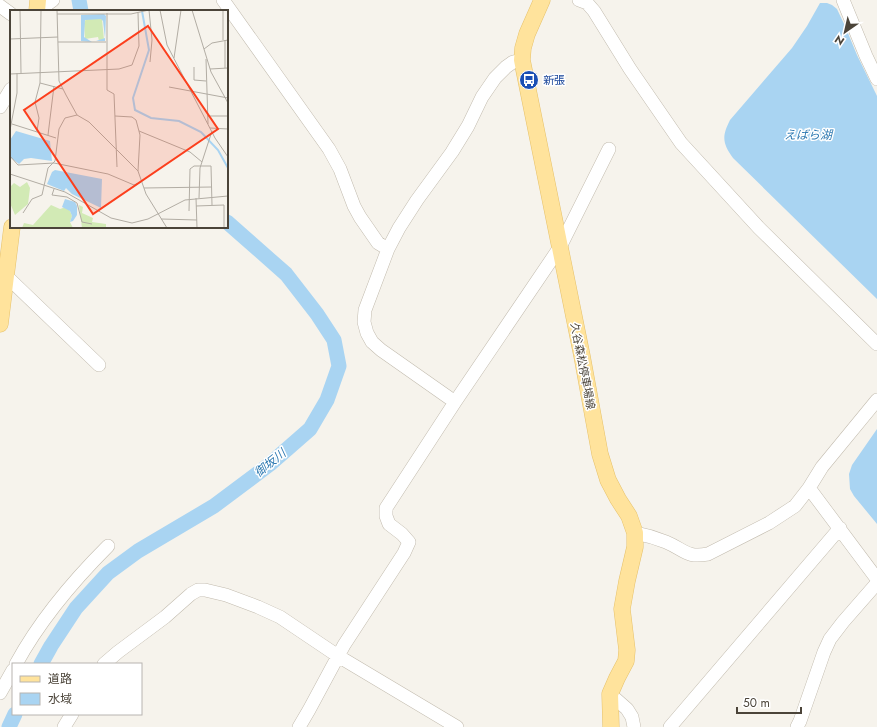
<svg xmlns="http://www.w3.org/2000/svg" width="877" height="727" viewBox="0 0 877 727" font-family="Jost,'Noto Sans JP',sans-serif">
<style>
.water{fill:#a9d4f2}
.lines{fill:none;stroke-linecap:round;stroke-linejoin:round}
.river{stroke:#a9d4f2;stroke-width:15}
.minor-casing{stroke:#c2bbae;stroke-width:14}
.major-casing{stroke:#e6c16a;stroke-width:17}
.minor{stroke:#fff;stroke-width:13}
.major{stroke:#ffe39c;stroke-width:16}
.labels{text-anchor:middle;stroke-width:3;stroke-linejoin:round;paint-order:stroke}
.transit-label{font-size:11px;fill:#164399;stroke:#fff;text-anchor:start}
.street-label{font-size:11px;fill:#4b4439;stroke:#fff}
.water-label{font-size:12px;font-style:italic;fill:#2e7ab2;stroke:#fff}
.inset-river{fill:none;stroke:#a9d4f2;stroke-width:2}
.inset-road{fill:none;stroke:#b2ada4;stroke-width:1}
.view{fill:#fc3f1d;fill-opacity:0.15;stroke:#fc3f1d;stroke-width:2}
.inset-edge{fill:none;stroke:#4b4439;stroke-width:2}
</style>
<rect width="100%" height="100%" fill="#f6f3ec"/>
<path class="water" d="M 820,3 L 827,3 L 832,5 L 837,9 L 845,26 L 857,55 L 877,96 L 877,299 L 733,158 C 722,143 722,136 730,120 L 792,48 L 807,26 Z
M 877,429 L 877,524 L 854,496 L 850,489 L 849,474 L 852,465 Z"/>
<g class="lines">
<path class="river" d="M 79,0 L 81,11
M 41,664 L 51,646 L 76,608 L 108,573 L 138,551 L 214,506 L 270,464 L 310,429 L 327,400 L 339,366 L 334,340 L 317,314 L 286,274 L 227,222
M 9,727 L 15,714"/>
<g class="minor-casing">
<path id="minor" d="M 223,0 L 329,149 L 340,169 L 354,206 L 360,217 L 378,243 L 388,249
M 579,0 L 587,3 L 594,11 L 630,69 L 681,143 L 759,228 L 877,344
M 843,0 L 866,56 L 877,79
M 0,6 L 11,14
M 38,11 L 53,0
M 0,107 L 11,89
M 1,271 L 99,365
M 455,402 L 381,350 L 372,342 L 367,333 L 364,322 L 365,310 L 388,249 L 399,228 L 417,200 L 452,152 L 468,126 L 482,97 L 495,78 L 506,67 L 513,62 L 522,60
M 809,488 L 877,579
M 635,533 C 646,535 656,538 666,542 C 685,550 686,558 708,554 L 769,523 L 795,506 L 809,488 L 822,467 L 877,400
M 16,664 C 40,620 73,581 108,546
M 104,664 L 118,652 L 165,617 L 191,594 L 198,590 L 205,590 L 226,595 L 258,607 L 280,617 L 338,656 L 457,727
M 0,693 L 13,670
M 610,694 L 627,709 L 632,717 L 634,727
M 64,727 L 72,714
M 299,727 L 309,710 L 344,645 L 404,553 L 409,542 L 402,534 L 389,524 L 386,516 L 386,508 L 455,402 L 560,247 L 609,149
M 670,727 L 840,528
M 797,727 L 800,721 L 824,652 L 830,639 L 843,622 L 877,583"/>
</g>
<g class="major-casing">
<path id="major" d="M 542,0 L 527,34 L 523,48 L 522,60 L 582,356 L 600,454 L 608,480 L 618,499 L 629,516 L 635,533 L 635,547 L 627,581 L 622,609 L 627,650 L 626,661 L 617,678 L 610,694 L 611,727
M 37,11 L 38,0
M 0,324 L 12,227"/>
</g>
<use href="#minor" class="minor"/>
<use href="#major" class="major"/>
</g>
<defs>
<g id="bus-disc" transform="scale(1)"><circle r="9.5" fill="#1a4fb4" stroke="#fff"/><path d="M-5-6H5V4H4V6H2V4H-2V6H-4V4H-5ZM-3.5-4V0h7V-4ZM-3.5 1.2v1.5H-2V1.2ZM2 1.2v1.5H3.5V1.2Z" fill="#fff"/></g>
</defs>
<g fill-rule="evenodd">
<use href="#bus-disc" x="529" y="80"/>
</g>
<g class="labels">
<g class="transit-label">
<text x="543" y="84">新張</text>
</g>
<g class="street-label">
<text transform="translate(583 366) rotate(79)" y="4">久谷森松停車場線</text>
</g>
<g class="water-label">
<text x="808" y="139">えばら湖</text>
<text transform="translate(270 463) rotate(-39)" y="4">御坂川</text>
</g>
</g>
<g transform="translate(10 10)">
<rect width="218" height="218" fill="#f6f3ec"/>
<path d="M 76,9 L 92,9 L 94,30 L 89,31 L 88,27 L 75,29 L 74,13 ZM 17,172 L 20,178 L 18,194 L 5,205 L 0,193 L 0,177 L 4,173 L 10,177 ZM 41,195 L 50,199 L 56,197 L 60,201 L 62,206 L 60,212 L 63,218 L 12,218 L 14,213 L 23,215 ZM 69,195 L 73,197 L 72,203 L 83,208 L 82,212 L 96,214 L 96,218 L 72,218 Z" fill="#d2eab5"/>
<path d="M 94,4 L 96,6 L 95,31 L 86,31 L 95,28 L 93,11 L 91,9 L 75,10 L 74,27 L 82,32 L 71,31 L 71,5 ZM 6,121 L 40,131 L 42,151 L 21,148 L 14,149 L 9,154 L 1,148 L 0,130 ZM 45,160 L 92,169 L 91,198 L 62,184 L 56,178 L 54,181 L 37,174 L 42,162 ZM 55,189 L 65,192 L 67,196 L 67,205 L 63,211 L 60,212 L 62,206 L 60,201 L 52,197 Z" fill="#a9d4f2"/>
<path class="inset-river" d="M 132,1 L 139,40 L 123,88 L 125,100 L 141,108 L 169,111 L 191,122 L 208,140 L 218,158"/>
<path class="inset-road" d="M 10,0 L 11,63M 47,0 L 49,71 L 56,85 L 67,105 L 79,112 L 128,161 L 136,184 L 157,218M 139,0 L 142,30 L 140,52M 150,0 L 157,35 L 205,128 L 218,147M 182,0 L 201,62 L 218,93M 213,0 L 213,30M 97,3 L 97,80 L 104,84 L 107,157M 47,4 L 121,4 L 139,0M 0,29 L 48,27M 215,30 L 215,58M 48,32 L 96,32M 194,39 L 202,33 L 218,30M 164,48 L 171,0M 196,49 L 198,114M 184,57 L 184,70 L 196,71M 200,59 L 218,58M 0,64 L 109,59 L 122,55 L 129,36 L 128,3M 30,73 L 53,79M 159,77 L 218,88M 105,106 L 122,107 L 126,110 L 130,125 L 128,161M 198,106 L 218,106M 2,114 L 46,128M 200,118 L 218,119M 0,120 L 7,83 L 7,63M 27,121 L 29,108 L 25,92 L 30,73 L 31,0M 129,121 L 180,142 L 192,152M 38,125 L 44,76M 0,146 L 8,155 L 44,153 L 98,164 L 124,175 L 131,172M 0,164 L 55,182 L 101,208 L 122,213 L 138,209 L 175,190 L 218,186M 134,178 L 202,177M 44,179 L 42,185 L 57,187 L 67,193 L 72,212 L 82,214M 186,188 L 187,218M 189,188 L 190,158 L 202,121M 186,196 L 214,195 L 214,218M 179,201 L 180,159 L 184,156 L 201,156 L 202,195M 13,203 L 22,189 L 32,185 L 38,158 L 45,151 L 49,119 L 55,108 L 67,105M 151,209 L 187,210"/>
<path class="view" d="M 138,16 L 208,119 L 83,204 L 14,100 Z"/>
<rect width="218" height="218" class="inset-edge"/>
</g>
<rect x="12" y="663" width="130" height="52" fill="#ffffff" stroke="#b7b4b0"/>
<rect x="20" y="676" width="20" height="6" fill="#ffe39c" stroke="#b7b4b0"/>
<text x="48" y="683" font-size="12" fill="#4b4439">道路</text>
<rect x="20" y="693" width="20" height="12" fill="#a9d4f2" stroke="#b7b4b0"/>
<text x="48" y="703" font-size="12" fill="#4b4439">水域</text>
<g transform="translate(845 32) rotate(214)" stroke="#ffffff" stroke-width="3" paint-order="stroke">
<path d="M0-3L7 15L0 10L-7 15Z" fill="#4b4439"/>
<text y="-6" font-size="11" font-weight="bold" text-anchor="middle" fill="#4b4439">N</text>
</g>
<path d="M737 707v6h64v-6" fill="none" stroke="#4b4439" stroke-width="2"/>
<text x="743" y="707" font-size="12" fill="#4b4439" stroke="#ffffff" stroke-width="3" paint-order="stroke">50 m</text>
</svg>
